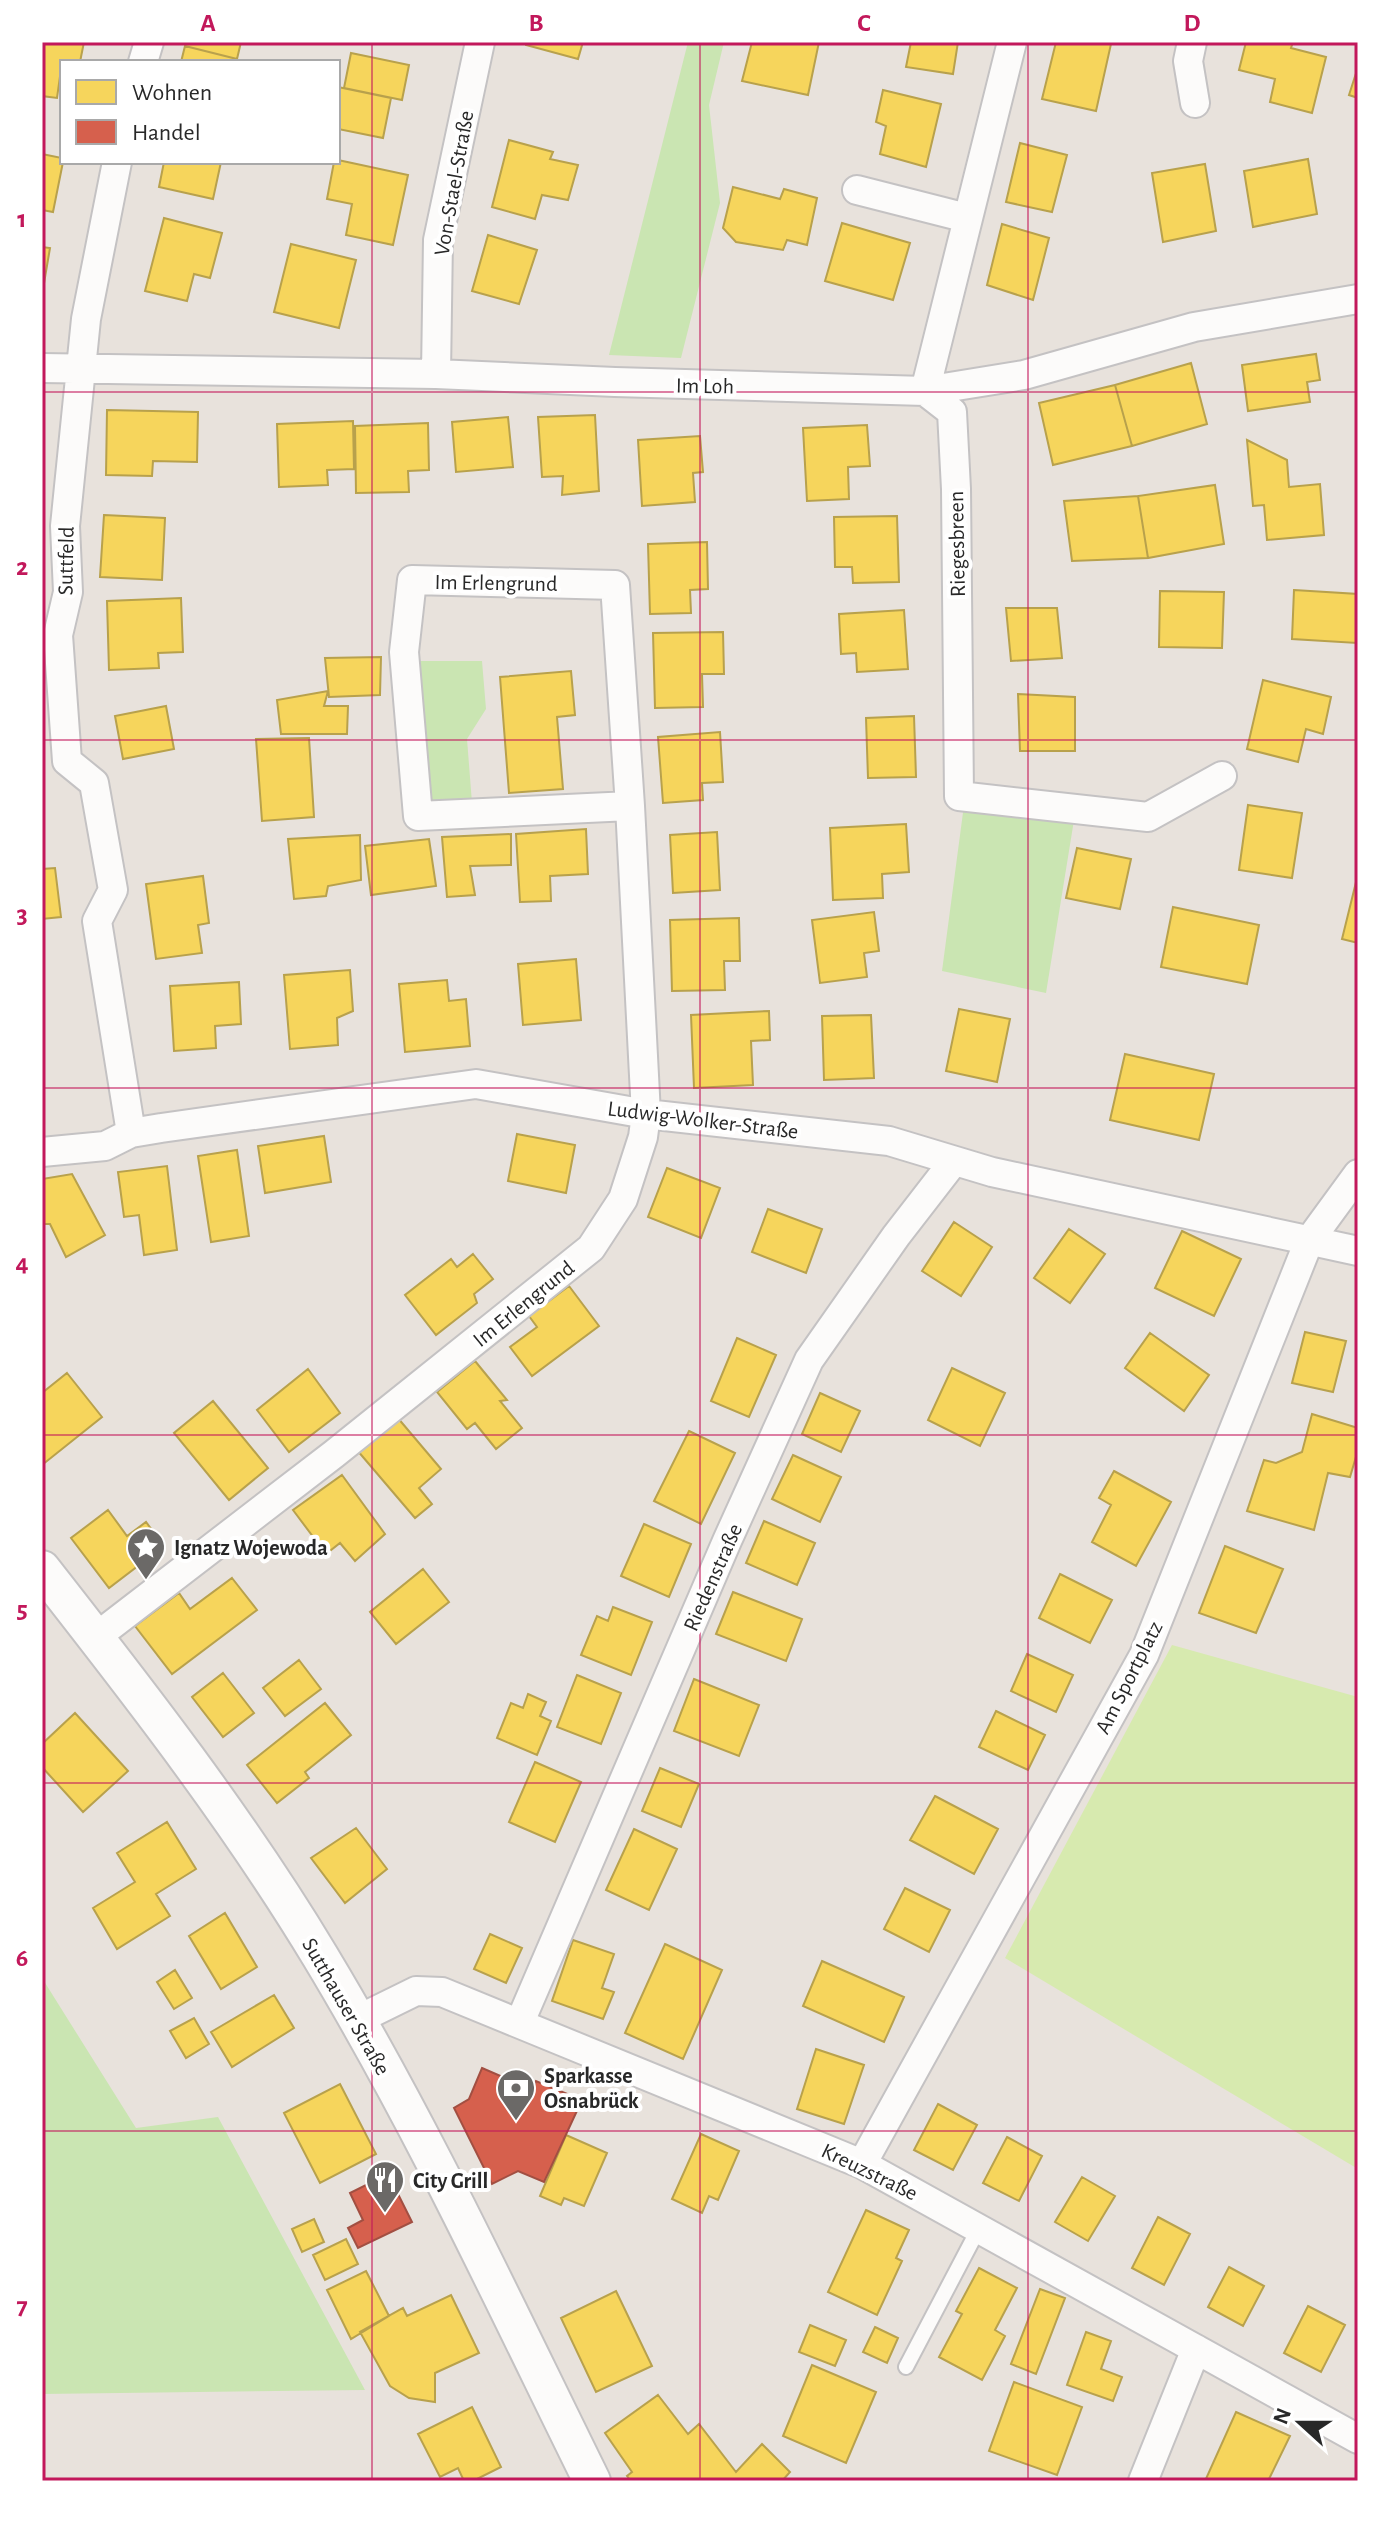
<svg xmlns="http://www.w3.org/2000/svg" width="1400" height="2523" viewBox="0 0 1400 2523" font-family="'Alegreya Sans',sans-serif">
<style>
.green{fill:#cae5b2}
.pitch{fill:#d7eaaf}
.homes{fill:#f6d55c;stroke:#b8a14c;stroke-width:2}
.shops{fill:#d6604d;stroke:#a24f42;stroke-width:2}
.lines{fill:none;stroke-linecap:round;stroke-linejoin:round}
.service-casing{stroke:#c4c2c3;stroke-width:18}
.minor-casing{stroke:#c4c2c3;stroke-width:32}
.tertiary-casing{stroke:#c4c2c3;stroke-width:40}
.service{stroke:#fcfbfa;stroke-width:14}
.minor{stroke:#fcfbfa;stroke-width:28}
.tertiary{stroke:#fcfbfa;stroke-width:36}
.grid{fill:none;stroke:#c2185b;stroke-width:2;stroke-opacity:0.55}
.labels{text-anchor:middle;stroke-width:8;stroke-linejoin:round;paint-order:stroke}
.street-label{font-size:22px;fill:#282828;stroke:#fff}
.poi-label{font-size:22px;font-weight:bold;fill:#282828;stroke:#fff;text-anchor:start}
.neatline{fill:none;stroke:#c2185b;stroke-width:3}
.grid-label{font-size:26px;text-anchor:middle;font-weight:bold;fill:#c2185b}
</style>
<rect width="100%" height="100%" fill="#e8e2dc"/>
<path class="green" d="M 688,42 L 724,42 L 709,105 L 720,203 L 681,358 L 609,355 Z
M 416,661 L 482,661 L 486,709 L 467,739 L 472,803 L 426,806 Z
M 964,805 L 1074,820 L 1046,993 L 942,971 Z
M 42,1978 L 136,2128 L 218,2117 L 365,2390 L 42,2394 Z"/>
<path class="pitch" d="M 1172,1645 L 1358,1697 L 1358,2169 L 1005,1958 Z"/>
<path class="homes" d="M 42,42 L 84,42 L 80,62 L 62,62 L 57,98 L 42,96 Z
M 186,42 L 241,42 L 237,59 L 185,46 Z
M 526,42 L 583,42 L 578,59 L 526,45 Z
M 752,42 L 819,42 L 808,95 L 742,81 Z
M 911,42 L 958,42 L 953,74 L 906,67 Z
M 1056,42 L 1111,44 L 1096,111 L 1042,99 Z
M 1246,42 L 1293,42 L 1291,48 L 1326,57 L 1312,113 L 1270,102 L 1275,79 L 1239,70 Z
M 185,46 L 237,59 L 237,62 L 181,62 Z
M 351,53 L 409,65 L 402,100 L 344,88 Z
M 1358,67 L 1358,98 L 1349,95 Z
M 338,87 L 391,98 L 383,138 L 338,129 Z
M 883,90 L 941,104 L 926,167 L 880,154 L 886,126 L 876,122 Z
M 509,140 L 553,152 L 550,159 L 578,165 L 568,200 L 542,195 L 535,219 L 492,207 Z
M 1020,143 L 1067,155 L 1052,212 L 1006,202 Z
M 42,154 L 62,158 L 63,162 L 53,212 L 42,210 Z
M 1308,159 L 1317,214 L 1253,227 L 1244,171 Z
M 338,160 L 408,175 L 393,245 L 346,235 L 352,204 L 327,199 L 334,162 Z
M 164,162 L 221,162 L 213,199 L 159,187 Z
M 1205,164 L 1216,231 L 1163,242 L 1152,173 Z
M 733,187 L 780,199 L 784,189 L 817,198 L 807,245 L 787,240 L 783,250 L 736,242 L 723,228 Z
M 164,218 L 222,233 L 210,278 L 194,274 L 187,301 L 145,291 Z
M 842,223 L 910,243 L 893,300 L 825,281 Z
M 1002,224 L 1049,238 L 1033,300 L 987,285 Z
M 488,235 L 537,250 L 519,304 L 472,291 Z
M 291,244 L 356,260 L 339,328 L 274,312 Z
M 42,247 L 50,248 L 42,295 Z
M 1316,354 L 1320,380 L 1307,382 L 1310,402 L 1248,411 L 1242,365 Z
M 1191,363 L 1207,424 L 1132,446 L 1115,385 Z
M 1115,385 L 1132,446 L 1053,465 L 1039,403 Z
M 107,410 L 198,412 L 197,462 L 153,461 L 152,476 L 106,475 Z
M 595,415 L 599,491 L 562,495 L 563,476 L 542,477 L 538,417 Z
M 508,417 L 513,467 L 456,472 L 452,422 Z
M 353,421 L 354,469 L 327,470 L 328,485 L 279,487 L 277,424 Z
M 428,423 L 429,470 L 408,471 L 409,492 L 356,493 L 355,426 Z
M 867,425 L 870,466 L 848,467 L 849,499 L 807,501 L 803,428 Z
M 700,436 L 703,472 L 693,473 L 695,502 L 642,506 L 638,440 Z
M 1247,440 L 1287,460 L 1289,487 L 1320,484 L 1324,535 L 1267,540 L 1264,505 L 1253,506 Z
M 1215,485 L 1224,544 L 1148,558 L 1138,496 Z
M 1138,496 L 1148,558 L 1072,561 L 1064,501 Z
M 104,515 L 165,518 L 162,580 L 100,577 Z
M 897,516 L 899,582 L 853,583 L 852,567 L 835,567 L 834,517 Z
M 707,542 L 708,589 L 690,590 L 691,613 L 650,614 L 648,544 Z
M 1294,590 L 1358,594 L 1357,643 L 1292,639 Z
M 1160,591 L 1224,592 L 1222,648 L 1159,647 Z
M 181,598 L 183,652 L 158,653 L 159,668 L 109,670 L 107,601 Z
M 1006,608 L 1057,608 L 1062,658 L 1011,661 Z
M 904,610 L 908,669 L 857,672 L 856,653 L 841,654 L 839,614 Z
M 723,632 L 724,674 L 702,674 L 703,707 L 655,708 L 653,633 Z
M 381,657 L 380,695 L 329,697 L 325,658 Z
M 571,671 L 575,715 L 557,717 L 563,789 L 509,793 L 500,677 Z
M 1263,680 L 1331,697 L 1323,734 L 1306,729 L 1298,762 L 1247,749 Z
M 328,691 L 324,706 L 348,706 L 347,734 L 281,734 L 277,700 Z
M 1018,694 L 1075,697 L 1075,751 L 1020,751 Z
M 166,706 L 174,749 L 123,759 L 115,716 Z
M 914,716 L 916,777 L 868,778 L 866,718 Z
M 720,732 L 723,782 L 702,783 L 703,800 L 663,803 L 658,737 Z
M 309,738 L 314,817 L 262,821 L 256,739 Z
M 1248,805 L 1302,813 L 1292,878 L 1239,870 Z
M 906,824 L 909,872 L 882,874 L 883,898 L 833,900 L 830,828 Z
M 586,829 L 588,874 L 550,876 L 551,901 L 520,902 L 516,834 Z
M 717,832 L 720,890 L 673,893 L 670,835 Z
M 511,834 L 511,865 L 470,866 L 475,895 L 447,897 L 442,837 Z
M 360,835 L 361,880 L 328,886 L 326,896 L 294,899 L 288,839 Z
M 429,839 L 436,886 L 371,895 L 365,846 Z
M 1077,848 L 1131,859 L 1120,909 L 1066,898 Z
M 55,868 L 61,917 L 42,919 L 42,869 Z
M 1358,874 L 1358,943 L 1342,939 Z
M 203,876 L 209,923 L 198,925 L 202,953 L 156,959 L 146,884 Z
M 1173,907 L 1259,925 L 1247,984 L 1161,967 Z
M 874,912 L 879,951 L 864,953 L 867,977 L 820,983 L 812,920 Z
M 739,918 L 740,961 L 724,961 L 725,990 L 672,991 L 670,920 Z
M 576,959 L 581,1020 L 523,1025 L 518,964 Z
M 350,970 L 353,1011 L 337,1018 L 338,1045 L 290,1049 L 284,975 Z
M 447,980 L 449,1001 L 466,999 L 470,1046 L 405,1052 L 399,984 Z
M 239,982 L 241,1024 L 215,1026 L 216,1048 L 174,1051 L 170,986 Z
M 959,1009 L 1010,1019 L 997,1082 L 946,1071 Z
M 769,1011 L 770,1040 L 751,1041 L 753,1085 L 694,1088 L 691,1015 Z
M 871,1015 L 874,1078 L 824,1080 L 822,1016 Z
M 1125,1054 L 1214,1074 L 1199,1140 L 1110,1120 Z
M 517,1134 L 575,1145 L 566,1193 L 508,1181 Z
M 324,1136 L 331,1182 L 265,1193 L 258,1146 Z
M 237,1150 L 249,1236 L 211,1242 L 198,1156 Z
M 167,1166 L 177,1250 L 144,1255 L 139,1215 L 124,1217 L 118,1172 Z
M 667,1168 L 720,1188 L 701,1238 L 648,1217 Z
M 72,1174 L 105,1235 L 66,1257 L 50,1224 L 42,1224 L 42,1179 Z
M 768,1209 L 822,1229 L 806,1273 L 752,1252 Z
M 954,1222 L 992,1247 L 961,1296 L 922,1271 Z
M 1069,1229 L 1105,1254 L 1070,1303 L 1034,1278 Z
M 1182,1231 L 1241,1259 L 1214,1316 L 1155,1288 Z
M 473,1254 L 493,1279 L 474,1294 L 477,1303 L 436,1335 L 405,1295 L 451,1259 L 457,1267 Z
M 569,1286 L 599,1326 L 532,1376 L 510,1347 L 537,1327 L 529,1316 Z
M 1305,1332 L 1346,1341 L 1333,1392 L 1292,1383 Z
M 1150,1333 L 1209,1375 L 1184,1411 L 1125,1368 Z
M 737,1338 L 776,1355 L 749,1417 L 711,1401 Z
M 475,1361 L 507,1400 L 500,1401 L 522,1428 L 496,1449 L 475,1423 L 467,1429 L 437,1392 Z
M 952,1368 L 1005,1393 L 980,1446 L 928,1420 Z
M 308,1369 L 340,1413 L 289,1452 L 257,1410 Z
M 67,1373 L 102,1417 L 42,1465 L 42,1393 Z
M 820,1393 L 860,1411 L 841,1452 L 802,1434 Z
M 213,1401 L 268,1468 L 229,1500 L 174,1433 Z
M 1312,1414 L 1358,1428 L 1358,1450 L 1350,1477 L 1328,1473 L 1314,1530 L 1247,1511 L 1264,1460 L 1276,1463 L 1302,1452 Z
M 397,1417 L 441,1469 L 419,1488 L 432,1504 L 415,1518 L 357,1450 Z
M 689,1431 L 735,1453 L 701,1524 L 654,1501 Z
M 793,1455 L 841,1477 L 820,1522 L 772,1499 Z
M 1114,1471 L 1171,1502 L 1136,1566 L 1092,1542 L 1111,1505 L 1099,1498 Z
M 342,1475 L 385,1534 L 355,1561 L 340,1543 L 326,1554 L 293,1510 Z
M 108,1510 L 127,1536 L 146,1522 L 164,1546 L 109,1588 L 71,1538 Z
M 764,1521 L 815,1543 L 797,1585 L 746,1563 Z
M 644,1524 L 691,1544 L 669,1597 L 621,1576 Z
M 1225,1546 L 1283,1569 L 1256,1633 L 1199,1613 Z
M 423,1569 L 449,1602 L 396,1644 L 370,1612 Z
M 1060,1574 L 1112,1600 L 1090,1643 L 1039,1618 Z
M 232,1578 L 257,1610 L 172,1674 L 135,1626 L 179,1593 L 190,1609 Z
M 733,1592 L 802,1619 L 786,1661 L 716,1634 Z
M 613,1607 L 652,1622 L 631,1675 L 581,1655 L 597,1616 L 608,1621 Z
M 1027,1654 L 1073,1675 L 1056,1712 L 1011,1691 Z
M 299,1660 L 321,1689 L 285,1716 L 263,1688 Z
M 223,1673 L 254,1713 L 223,1737 L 192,1697 Z
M 577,1675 L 621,1693 L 601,1744 L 557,1727 Z
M 694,1679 L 759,1705 L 739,1756 L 674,1731 Z
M 528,1694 L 546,1702 L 540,1716 L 551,1721 L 537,1755 L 497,1738 L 511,1703 L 523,1708 Z
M 325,1703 L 351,1735 L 305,1772 L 309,1778 L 277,1803 L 247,1765 Z
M 996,1711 L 1045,1735 L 1028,1770 L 979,1747 Z
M 75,1713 L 128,1771 L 83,1812 L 42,1767 L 42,1744 Z
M 535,1762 L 581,1782 L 555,1842 L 509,1822 Z
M 660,1768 L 699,1784 L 681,1827 L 642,1811 Z
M 935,1796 L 998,1829 L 974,1874 L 910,1840 Z
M 167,1822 L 196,1869 L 156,1894 L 170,1916 L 117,1949 L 93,1908 L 135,1882 L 117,1853 Z
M 356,1828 L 387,1869 L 345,1903 L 311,1858 Z
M 634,1829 L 677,1849 L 649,1910 L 606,1890 Z
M 905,1888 L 950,1910 L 929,1952 L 884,1929 Z
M 225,1913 L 257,1967 L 221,1989 L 189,1936 Z
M 490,1934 L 522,1948 L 506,1983 L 474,1969 Z
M 573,1940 L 614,1954 L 602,1988 L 614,1992 L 603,2019 L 552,2001 Z
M 665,1944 L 722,1970 L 683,2059 L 625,2033 Z
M 822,1961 L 904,1997 L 884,2042 L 803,2006 Z
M 175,1970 L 192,1998 L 174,2009 L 157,1982 Z
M 274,1995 L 294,2028 L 232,2067 L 211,2032 Z
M 194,2018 L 209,2044 L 186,2058 L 170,2031 Z
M 816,2049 L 864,2065 L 844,2124 L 797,2109 Z
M 340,2084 L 376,2154 L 320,2183 L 284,2113 Z
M 938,2104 L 977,2125 L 953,2170 L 914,2150 Z
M 701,2134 L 739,2151 L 718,2200 L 709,2196 L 702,2213 L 672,2199 Z
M 566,2135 L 607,2153 L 584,2206 L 564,2198 L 561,2205 L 540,2196 Z
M 1007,2137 L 1042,2156 L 1019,2201 L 983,2183 Z
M 1082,2177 L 1115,2196 L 1088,2241 L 1055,2222 Z
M 866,2210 L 909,2230 L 896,2258 L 902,2261 L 877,2315 L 828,2292 Z
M 1158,2217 L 1190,2234 L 1164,2285 L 1132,2268 Z
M 314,2219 L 324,2242 L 302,2252 L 292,2229 Z
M 346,2239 L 358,2264 L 325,2280 L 313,2255 Z
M 1229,2267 L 1264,2286 L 1243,2326 L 1208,2307 Z
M 979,2268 L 1017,2288 L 995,2330 L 1005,2336 L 982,2380 L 939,2357 L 962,2314 L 956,2311 Z
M 366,2271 L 389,2316 L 351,2339 L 327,2290 Z
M 1040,2289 L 1065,2298 L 1036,2374 L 1011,2364 Z
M 616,2291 L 652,2366 L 596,2392 L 561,2318 Z
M 451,2295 L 479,2353 L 435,2373 L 435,2402 L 409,2398 L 390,2386 L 360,2332 L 403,2308 L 407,2316 Z
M 1308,2306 L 1345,2325 L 1321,2372 L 1284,2353 Z
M 810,2325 L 846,2340 L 835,2366 L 799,2352 Z
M 875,2327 L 898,2338 L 887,2363 L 863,2352 Z
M 1086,2332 L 1111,2341 L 1101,2369 L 1122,2377 L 1113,2401 L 1067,2385 Z
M 812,2365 L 876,2392 L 846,2463 L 783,2436 Z
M 1014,2382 L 1082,2407 L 1057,2475 L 989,2451 Z
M 658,2395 L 688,2434 L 699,2424 L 736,2472 L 762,2444 L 790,2472 L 782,2481 L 631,2481 L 627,2476 L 632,2472 L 605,2433 Z
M 472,2407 L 501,2467 L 473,2481 L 464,2481 L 458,2468 L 440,2477 L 418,2434 Z
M 1236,2412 L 1290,2436 L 1268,2481 L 1205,2481 Z"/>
<path class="shops" d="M 482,2068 L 533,2090 L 536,2081 L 582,2100 L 544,2182 L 518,2171 L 492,2184 L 454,2108 L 469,2099 Z
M 388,2174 L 412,2222 L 358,2248 L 348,2228 L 363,2220 L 350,2193 Z"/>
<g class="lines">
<g class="service-casing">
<path id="service" d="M 906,2367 L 979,2228"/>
</g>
<g class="minor-casing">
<path id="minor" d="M 1012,42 L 925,391 L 952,412 L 956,489 L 959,796 L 1148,817 L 1222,776
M 1192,42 L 1188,61 L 1195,103
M 143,62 L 149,42
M 117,162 L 86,319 L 65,526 L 68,592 L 58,635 L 67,761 L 94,783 L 113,890 L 97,921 L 131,1133
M 857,190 L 967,218
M 42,368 L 436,374 L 615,382 L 925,391 L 1024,375 L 1194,327 L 1358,299
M 436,374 L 438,240 L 480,42
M 42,1152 L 105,1146 L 131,1133 L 161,1128 L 476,1084 L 646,1114 L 889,1141 L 992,1172 L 1358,1251
M 96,1637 L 334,1454 L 591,1248 L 623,1199 L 643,1137 L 646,1114 L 630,806 L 418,816 L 404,652 L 412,580 L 615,585 L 630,806
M 357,2020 L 416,1991 L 442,1992 L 862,2164 L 1358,2439
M 520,2022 L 727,1541 L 809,1360 L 896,1236 L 954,1161
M 862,2164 L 1144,1655 L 1309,1241 L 1358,1174
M 1143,2481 L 1196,2349"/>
</g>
<g class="tertiary-casing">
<path id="tertiary" d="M 42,1569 C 140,1694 238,1820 320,1956 C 422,2125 505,2305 592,2481"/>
</g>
<use href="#service" class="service"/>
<use href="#minor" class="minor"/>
<use href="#tertiary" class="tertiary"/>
</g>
<path class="grid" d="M 372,42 L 372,2481M 700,42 L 700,2481M 1028,42 L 1028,2481M 42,392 L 1358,392M 42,740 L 1358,740M 42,1088 L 1358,1088M 42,1435 L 1358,1435M 42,1783 L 1358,1783M 42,2131 L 1358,2131"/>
<defs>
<g id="sight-pin" transform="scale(2)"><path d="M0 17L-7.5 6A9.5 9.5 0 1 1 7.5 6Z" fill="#6b6967" stroke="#fff"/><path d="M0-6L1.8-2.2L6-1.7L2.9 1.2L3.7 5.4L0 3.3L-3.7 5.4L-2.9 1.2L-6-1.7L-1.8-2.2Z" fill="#fff"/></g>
<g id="bank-pin" transform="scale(2)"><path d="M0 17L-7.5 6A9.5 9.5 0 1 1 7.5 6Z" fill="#6b6967" stroke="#fff"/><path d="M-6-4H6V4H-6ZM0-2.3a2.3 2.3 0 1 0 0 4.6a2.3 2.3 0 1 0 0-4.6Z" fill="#fff"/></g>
<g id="restaurant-pin" transform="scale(2)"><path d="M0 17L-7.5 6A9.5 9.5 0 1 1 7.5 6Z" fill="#6b6967" stroke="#fff"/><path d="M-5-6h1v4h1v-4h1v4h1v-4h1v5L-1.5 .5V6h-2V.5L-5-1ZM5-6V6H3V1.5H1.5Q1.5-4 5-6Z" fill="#fff"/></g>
</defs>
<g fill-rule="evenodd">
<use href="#sight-pin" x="146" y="1547"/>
<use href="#bank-pin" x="516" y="2088"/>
<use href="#restaurant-pin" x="385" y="2180"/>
</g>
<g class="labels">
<g class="street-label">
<text transform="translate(453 183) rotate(-80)" y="8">Von-Stael-Straße</text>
<text transform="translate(705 385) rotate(1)" y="8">Im Loh</text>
<text transform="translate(956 544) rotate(-91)" y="8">Riegesbreen</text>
<text transform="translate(65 561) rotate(-89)" y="8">Suttfeld</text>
<text transform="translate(496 582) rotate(1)" y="8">Im Erlengrund</text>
<text transform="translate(703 1119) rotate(7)" y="8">Ludwig-Wolker-Straße</text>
<text transform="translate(523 1303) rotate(-39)" y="8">Im Erlengrund</text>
<text transform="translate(712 1577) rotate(-66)" y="8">Riedenstraße</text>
<text transform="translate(1128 1677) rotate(-63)" y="8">Am Sportplatz</text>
<text transform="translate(347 2006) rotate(60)" y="8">Sutthauser Straße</text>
<text transform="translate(870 2171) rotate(26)" y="8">Kreuzstraße</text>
</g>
<g class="poi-label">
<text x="174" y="1555">Ignatz Wojewoda</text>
<text x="544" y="2083">Sparkasse<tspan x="544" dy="25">Osnabrück</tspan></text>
<text x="413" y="2188">City Grill</text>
</g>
</g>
<rect width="1400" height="2523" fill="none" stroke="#ffffff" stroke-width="88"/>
<rect x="60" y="60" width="280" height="104" fill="#ffffff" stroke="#a9a9a9" stroke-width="2"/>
<rect x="76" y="80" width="40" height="24" fill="#f6d55c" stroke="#a9a9a9" stroke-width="2"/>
<text x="132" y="100" font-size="24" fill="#282828">Wohnen</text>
<rect x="76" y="120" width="40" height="24" fill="#d6604d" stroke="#a9a9a9" stroke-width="2"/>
<text x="132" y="140" font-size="24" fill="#282828">Handel</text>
<g transform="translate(1300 2423) rotate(291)" stroke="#ffffff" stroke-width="6" paint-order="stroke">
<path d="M0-6L14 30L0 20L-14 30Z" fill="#282828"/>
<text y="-12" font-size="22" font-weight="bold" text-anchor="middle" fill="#282828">N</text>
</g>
<rect x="44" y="44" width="1312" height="2435" class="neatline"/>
<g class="grid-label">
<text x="208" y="31">A</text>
<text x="536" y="31">B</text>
<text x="864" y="31">C</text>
<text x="1192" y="31">D</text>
<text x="22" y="227">1</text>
<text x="22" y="575">2</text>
<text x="22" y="923">3</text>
<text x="22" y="1271">4</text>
<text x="22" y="1618">5</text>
<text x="22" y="1966">6</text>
<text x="22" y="2314">7</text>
</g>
</svg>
